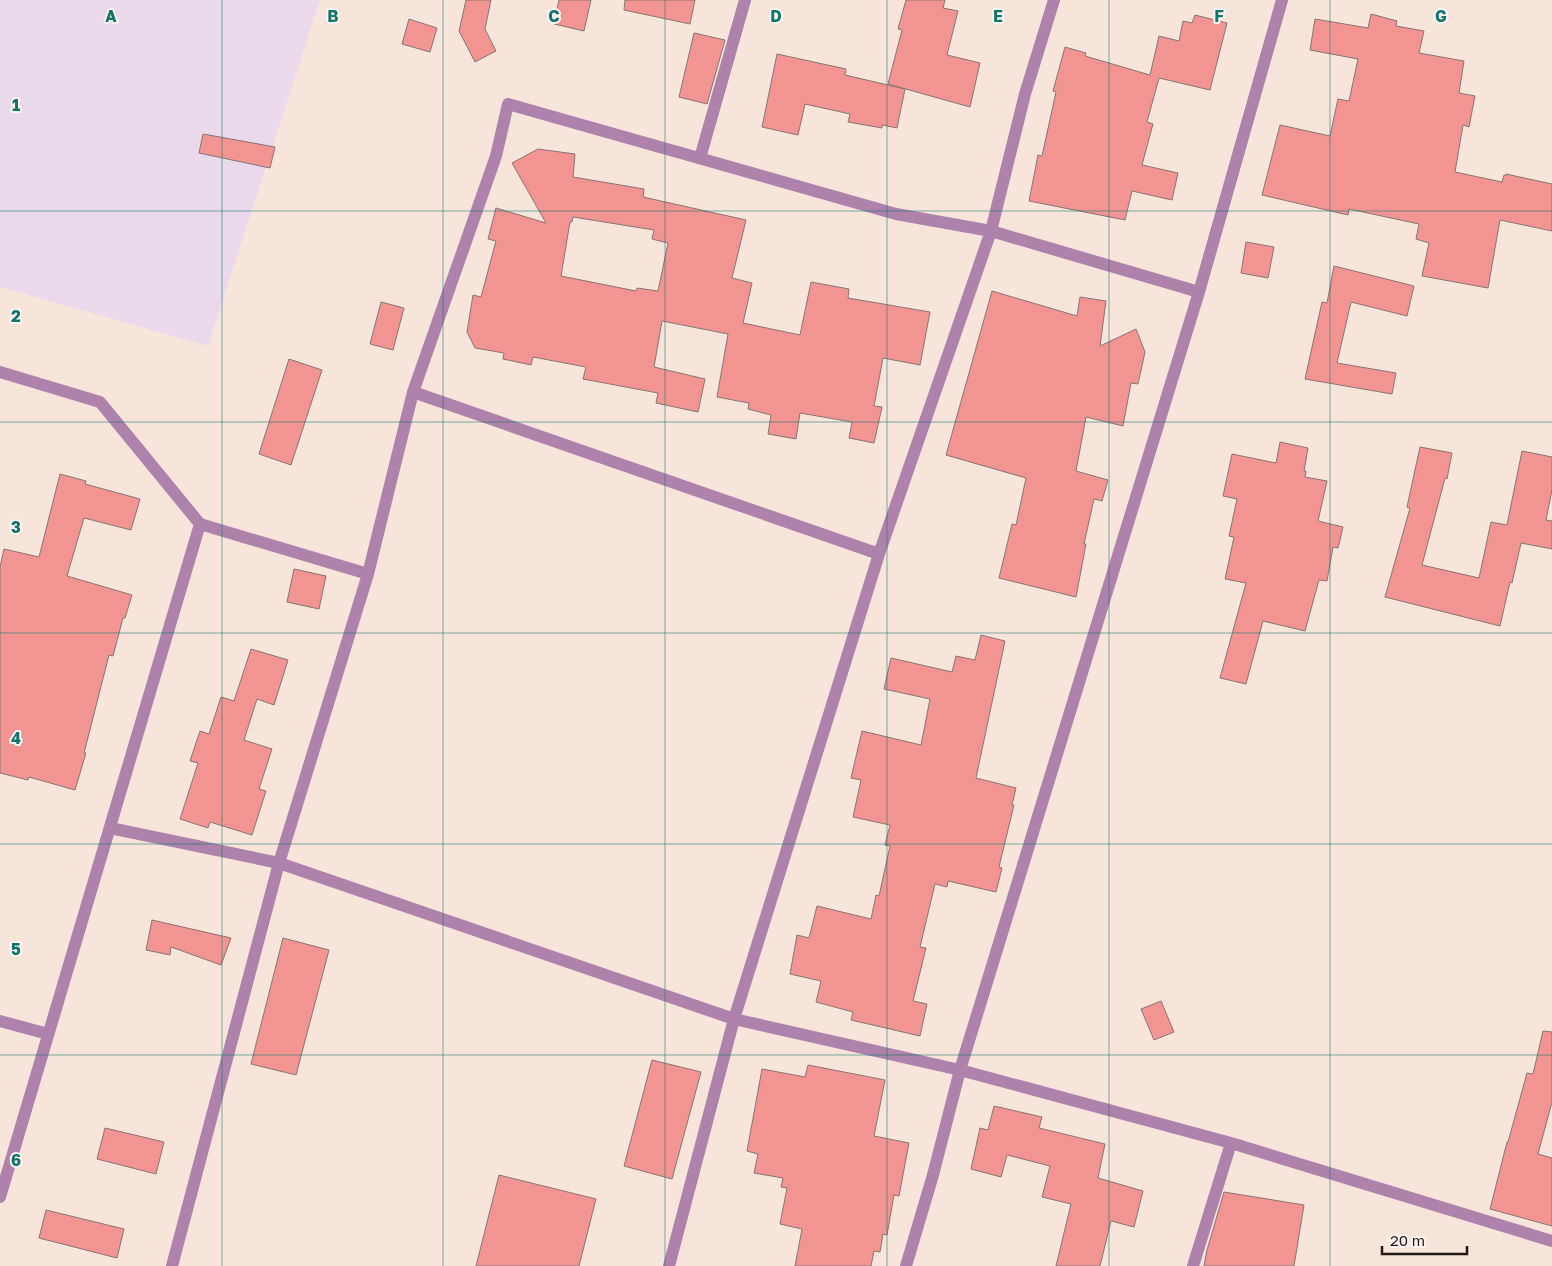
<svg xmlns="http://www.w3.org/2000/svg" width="1552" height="1266" viewBox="0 0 1552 1266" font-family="'Golos Text',sans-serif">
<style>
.education{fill:#e9d9eb}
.building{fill:#f19492;stroke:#877574;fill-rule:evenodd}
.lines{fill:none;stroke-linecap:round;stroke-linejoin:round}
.minor{stroke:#ae82ab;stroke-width:12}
.grid{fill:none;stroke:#0f766e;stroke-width:1;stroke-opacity:0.55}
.grid-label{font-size:16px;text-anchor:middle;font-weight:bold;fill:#0f766e;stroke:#fff4ef;stroke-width:4;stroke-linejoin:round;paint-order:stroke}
</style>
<rect width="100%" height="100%" fill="#f7e5dc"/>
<path class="education" d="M 0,0 L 320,0 L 208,346 L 0,287 Z"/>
<path class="building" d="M 466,0 L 491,0 L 485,29 L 496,51 L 475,62 L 459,31 Z
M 559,0 L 591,0 L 584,31 L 554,24 Z
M 625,0 L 695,0 L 690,24 L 624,10 Z
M 906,0 L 945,0 L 943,8 L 958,11 L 947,55 L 980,63 L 970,107 L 888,84 L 902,30 L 898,29 Z
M 1371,14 L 1397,21 L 1396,26 L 1424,31 L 1419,53 L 1464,61 L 1459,93 L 1475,96 L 1469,127 L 1463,125 L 1455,172 L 1502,182 L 1504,175 L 1506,176 L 1506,174 L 1552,184 L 1552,231 L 1500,220 L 1488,288 L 1422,276 L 1429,243 L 1416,239 L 1419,224 L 1349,209 L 1348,215 L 1262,195 L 1280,125 L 1330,136 L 1338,99 L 1349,101 L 1358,59 L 1310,50 L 1315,19 L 1368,28 Z
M 1195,15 L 1227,23 L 1210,90 L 1159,78 L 1147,122 L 1153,124 L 1142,165 L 1178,173 L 1172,200 L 1132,191 L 1125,220 L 1029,201 L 1038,155 L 1042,156 L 1056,92 L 1053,91 L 1065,47 L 1086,53 L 1085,56 L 1150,75 L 1159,36 L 1179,41 L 1183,21 L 1192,23 Z
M 409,19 L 437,28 L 430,52 L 402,44 Z
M 694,33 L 725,40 L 707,104 L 679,97 Z
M 777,54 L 846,69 L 845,75 L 905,89 L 897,128 L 882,125 L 882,128 L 848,122 L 850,114 L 805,104 L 798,135 L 762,127 Z
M 203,134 L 275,147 L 270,168 L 199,153 Z
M 538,149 L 575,154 L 573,177 L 644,189 L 643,197 L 746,220 L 732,278 L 752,283 L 743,323 L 800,335 L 811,282 L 849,289 L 848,298 L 930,312 L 920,365 L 883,358 L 874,406 L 882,407 L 874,443 L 849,438 L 852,422 L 800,413 L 796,439 L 768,434 L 771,415 L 748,409 L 749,403 L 717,397 L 728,334 L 662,321 L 654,367 L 705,379 L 698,412 L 656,403 L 658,393 L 583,379 L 586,367 L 533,357 L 531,365 L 503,359 L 504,353 L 475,348 L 467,332 L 473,295 L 481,297 L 496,241 L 488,239 L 496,208 L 546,223 L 512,163 ZM 573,217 L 654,230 L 652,239 L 668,243 L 658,291 L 637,288 L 636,291 L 561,276 L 570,222 L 572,222 Z
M 1246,242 L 1274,247 L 1268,278 L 1241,273 Z
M 1334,266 L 1414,286 L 1407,316 L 1351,302 L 1337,363 L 1396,373 L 1392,394 L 1305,379 L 1322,302 L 1327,303 Z
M 992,291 L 1077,316 L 1080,297 L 1106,301 L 1100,346 L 1136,329 L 1145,352 L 1138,384 L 1131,383 L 1123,426 L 1086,417 L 1076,471 L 1108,480 L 1102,501 L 1094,499 L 1084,544 L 1086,544 L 1076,597 L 999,578 L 1012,524 L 1016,525 L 1026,478 L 946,455 Z
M 381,302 L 404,308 L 393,350 L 370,344 Z
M 289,359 L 322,370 L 291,465 L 259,454 Z
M 1280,442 L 1308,448 L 1304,471 L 1306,471 L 1305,477 L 1327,481 L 1318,521 L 1343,527 L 1338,548 L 1333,547 L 1327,581 L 1319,580 L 1305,631 L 1263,621 L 1246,684 L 1220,678 L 1246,583 L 1225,579 L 1234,537 L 1229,536 L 1237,499 L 1223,496 L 1232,454 L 1276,463 Z
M 1420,447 L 1452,453 L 1447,479 L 1445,478 L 1422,565 L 1479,578 L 1491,522 L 1507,525 L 1522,451 L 1552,457 L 1552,490 L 1546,520 L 1552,521 L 1552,549 L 1521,543 L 1512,583 L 1510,582 L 1500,626 L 1385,597 L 1410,508 L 1407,507 Z
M 60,474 L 86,481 L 85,484 L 140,499 L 131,530 L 84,518 L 67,576 L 132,595 L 125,618 L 123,618 L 113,656 L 109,655 L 84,753 L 86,753 L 75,790 L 29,777 L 28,780 L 0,773 L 0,567 L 4,549 L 39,557 Z
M 294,569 L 326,576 L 319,609 L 287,602 Z
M 981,635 L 1005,641 L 976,778 L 1016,788 L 1012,805 L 1014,805 L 999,867 L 1002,868 L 996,892 L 948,881 L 947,887 L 935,884 L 920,947 L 926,948 L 913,1001 L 927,1004 L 920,1036 L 851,1020 L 853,1012 L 816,1002 L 821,981 L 790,974 L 797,935 L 809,938 L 817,906 L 871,919 L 876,895 L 879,896 L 890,846 L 885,845 L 890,825 L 853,817 L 861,780 L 851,778 L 862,731 L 921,745 L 930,699 L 884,689 L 891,658 L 952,672 L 956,656 L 975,660 Z
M 251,649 L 288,660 L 274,705 L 257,699 L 244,740 L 272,749 L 259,789 L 266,791 L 252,835 L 210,822 L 208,828 L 180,819 L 198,763 L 190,761 L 200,731 L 209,734 L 221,697 L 234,701 Z
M 152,920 L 231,938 L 221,965 L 171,947 L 170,955 L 146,950 Z
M 283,938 L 329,950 L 296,1075 L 251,1064 Z
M 1161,1001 L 1174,1032 L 1154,1040 L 1141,1009 Z
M 1543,1031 L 1552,1032 L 1552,1102 L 1538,1154 L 1552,1158 L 1552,1226 L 1490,1209 L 1507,1142 L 1508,1142 L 1527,1073 L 1533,1074 Z
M 652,1060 L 701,1072 L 672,1179 L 624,1166 Z
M 808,1065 L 885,1080 L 874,1136 L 909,1143 L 899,1196 L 894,1195 L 887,1235 L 883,1234 L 880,1252 L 874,1251 L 871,1266 L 795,1266 L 802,1229 L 780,1224 L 787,1188 L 781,1187 L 783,1178 L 754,1173 L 758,1154 L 747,1151 L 762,1069 L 805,1077 Z
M 994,1106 L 1042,1117 L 1039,1128 L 1105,1144 L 1098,1178 L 1143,1191 L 1134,1227 L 1111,1221 L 1100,1266 L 1056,1266 L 1071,1204 L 1042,1197 L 1050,1166 L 1007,1155 L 1001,1177 L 971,1169 L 980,1128 L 988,1130 Z
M 105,1128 L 164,1142 L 156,1174 L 97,1159 Z
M 499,1175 L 596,1199 L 579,1266 L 476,1266 Z
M 1224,1192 L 1304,1205 L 1294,1266 L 1204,1266 L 1207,1250 Z
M 46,1210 L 124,1229 L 117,1258 L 39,1238 Z"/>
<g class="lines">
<path class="minor" d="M 700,158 L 745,0
M 0,372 L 100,402 L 200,524 L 368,574
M 413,392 L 879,554
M 110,828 L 279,863 L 734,1019 L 960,1070 L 1231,1143 L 1552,1241
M 0,1021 L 48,1034
M 0,1197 L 200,524
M 172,1266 L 279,863 L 368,574 L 413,392 L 496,156 L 508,104 L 896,214 L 991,231 L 1199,292
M 669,1266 L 734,1019 L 879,554 L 991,231 L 1025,94 L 1054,0
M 906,1266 L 933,1175 L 960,1070 L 1199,292 L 1282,0
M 1193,1266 L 1231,1143"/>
</g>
<path class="grid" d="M 222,0 L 222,1266M 443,0 L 443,1266M 665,0 L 665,1266M 887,0 L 887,1266M 1109,0 L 1109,1266M 1330,0 L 1330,1266M 0,211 L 1552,211M 0,422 L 1552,422M 0,633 L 1552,633M 0,844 L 1552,844M 0,1055 L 1552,1055"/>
<g class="grid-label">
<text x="111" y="22">A</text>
<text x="333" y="22">B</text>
<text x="554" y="22">C</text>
<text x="776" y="22">D</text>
<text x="998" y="22">E</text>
<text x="1219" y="22">F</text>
<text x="1441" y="22">G</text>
<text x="16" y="111">1</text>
<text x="16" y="322">2</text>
<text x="16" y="533">3</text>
<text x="16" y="744">4</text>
<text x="16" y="955">5</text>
<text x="16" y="1166">6</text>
</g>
<path d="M1382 1246v8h85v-8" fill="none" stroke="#1f1815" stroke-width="2.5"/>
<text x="1390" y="1246" font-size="15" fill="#1f1815" stroke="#fff4ef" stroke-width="4" paint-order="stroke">20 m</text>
</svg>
